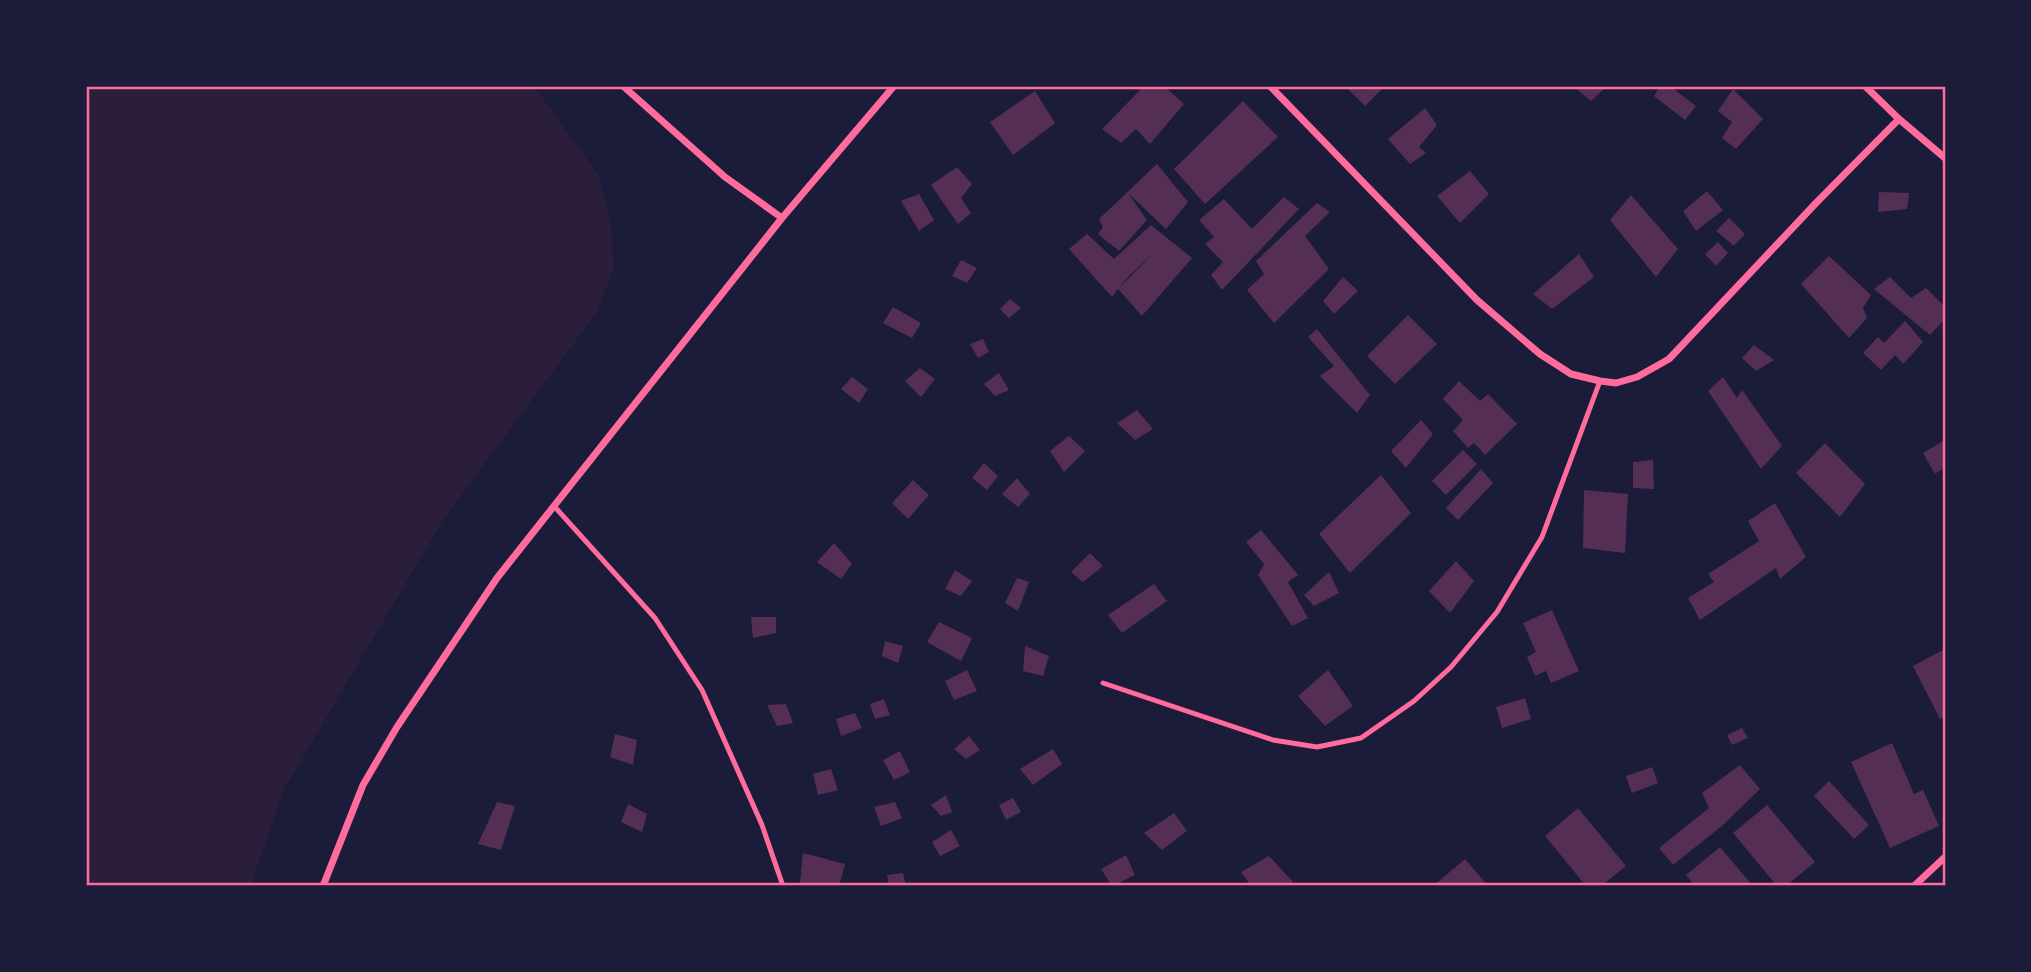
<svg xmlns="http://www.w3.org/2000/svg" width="2031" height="972" viewBox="0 0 2031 972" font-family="Ubuntu,sans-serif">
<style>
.green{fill:#2a1e3b}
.building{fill:#542f53}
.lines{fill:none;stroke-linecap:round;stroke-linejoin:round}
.service{stroke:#ff6b9d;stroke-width:5}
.minor{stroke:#ff6b9d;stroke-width:7}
.neatline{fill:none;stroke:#ff6b9d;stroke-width:2.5}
</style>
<rect width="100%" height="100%" fill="#1b1b3a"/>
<path class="green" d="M 86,86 L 534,86 L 599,176 L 611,226 L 614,268 L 597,312 L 443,520 L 285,788 L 250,886 L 86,886 Z"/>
<path class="building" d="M 1144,86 L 1164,86 L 1184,104 L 1150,144 L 1136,129 L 1121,143 L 1102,129 Z
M 1345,86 L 1385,86 L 1365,106 Z
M 1573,86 L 1601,86 L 1604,89 L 1591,101 Z
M 1660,86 L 1670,86 L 1696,106 L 1685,120 L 1654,96 Z
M 1733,89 L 1763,119 L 1736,149 L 1722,138 L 1732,122 L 1718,111 Z
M 1035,91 L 1055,123 L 1013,155 L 990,122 Z
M 1243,101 L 1278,137 L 1205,204 L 1174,169 Z
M 1425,108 L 1437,125 L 1419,147 L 1426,153 L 1410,164 L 1388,139 Z
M 1157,164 L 1188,202 L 1166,229 L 1128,193 L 1147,220 L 1119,251 L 1098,234 L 1103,227 L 1099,219 Z
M 957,167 L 972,184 L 961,198 L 971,213 L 958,224 L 931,185 Z
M 1470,171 L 1489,194 L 1460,223 L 1437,196 Z
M 1707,191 L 1723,210 L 1696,231 L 1683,211 Z
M 1879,192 L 1909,193 L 1907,209 L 1878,212 Z
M 919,194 L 934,220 L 919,231 L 901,201 Z
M 1631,195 L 1678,249 L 1656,277 L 1610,220 Z
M 1284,197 L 1299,209 L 1222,290 L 1211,275 L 1223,262 L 1205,244 L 1214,237 L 1199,220 L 1224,199 L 1252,229 Z
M 1317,203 L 1330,212 L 1305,236 L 1329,269 L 1274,323 L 1247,290 L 1264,274 L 1256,261 Z
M 1729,218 L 1745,234 L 1734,246 L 1716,231 Z
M 1151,225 L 1192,258 L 1142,316 L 1118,289 L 1155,252 L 1130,275 L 1118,289 L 1112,297 L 1069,249 L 1087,234 L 1114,259 Z
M 1718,242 L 1728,253 L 1716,266 L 1705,254 Z
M 1579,254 L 1594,277 L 1552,309 L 1533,294 Z
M 1829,256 L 1871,295 L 1863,308 L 1867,318 L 1849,338 L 1801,284 Z
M 961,260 L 977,268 L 967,283 L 952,276 Z
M 1343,277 L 1358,291 L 1334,314 L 1323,301 Z
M 1890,277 L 1911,298 L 1926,288 L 1945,307 L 1945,319 L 1930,335 L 1874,289 Z
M 1010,299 L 1021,308 L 1009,318 L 1000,309 Z
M 893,307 L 921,323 L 912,338 L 883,323 Z
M 1408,315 L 1437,344 L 1395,384 L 1367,356 Z
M 1905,321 L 1923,342 L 1903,364 L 1895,355 L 1881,370 L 1863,353 L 1878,337 L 1884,343 Z
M 1317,329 L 1370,395 L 1357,413 L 1320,376 L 1334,366 L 1308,337 Z
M 983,339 L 989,352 L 978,358 L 970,344 Z
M 1754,345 L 1774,360 L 1756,371 L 1742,358 Z
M 920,368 L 935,379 L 921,397 L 905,381 Z
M 999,373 L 1009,390 L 995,396 L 984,384 Z
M 852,377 L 868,389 L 859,403 L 841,389 Z
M 1723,377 L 1737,398 L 1742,390 L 1782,446 L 1761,469 L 1708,391 Z
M 1459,381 L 1480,401 L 1488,394 L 1517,424 L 1485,455 L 1474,443 L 1468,448 L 1453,431 L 1463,420 L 1443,399 Z
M 1137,410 L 1153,429 L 1135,440 L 1117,423 Z
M 1421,420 L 1433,434 L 1406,468 L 1391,451 Z
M 1069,436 L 1085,451 L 1064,472 L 1050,451 Z
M 1945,440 L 1945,467 L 1935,474 L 1923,453 Z
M 1825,443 L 1865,484 L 1840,517 L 1796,473 Z
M 1463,450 L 1477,464 L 1446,495 L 1432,481 Z
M 1653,460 L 1654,489 L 1633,488 L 1633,462 Z
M 984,463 L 998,476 L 987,490 L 972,478 Z
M 1481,469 L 1493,483 L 1458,520 L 1446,508 Z
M 1381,475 L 1411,513 L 1350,573 L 1319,534 Z
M 1017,478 L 1030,494 L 1018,507 L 1002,494 Z
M 913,480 L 929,495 L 908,519 L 892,503 Z
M 1584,490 L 1628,494 L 1625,553 L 1583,548 Z
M 1775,503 L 1806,557 L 1780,579 L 1776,568 L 1700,620 L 1688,598 L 1714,582 L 1708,574 L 1759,541 L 1748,521 Z
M 1261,530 L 1298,575 L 1288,582 L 1308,618 L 1292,626 L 1258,575 L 1264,564 L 1246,542 Z
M 834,543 L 852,564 L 841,579 L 817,562 Z
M 1090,553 L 1103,566 L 1083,582 L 1071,572 Z
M 1456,561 L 1474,581 L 1450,613 L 1429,591 Z
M 955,570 L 972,581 L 961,596 L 945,589 Z
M 1329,572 L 1339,593 L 1314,606 L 1304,595 Z
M 1017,578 L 1029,582 L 1018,611 L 1005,603 Z
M 1154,584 L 1167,601 L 1122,633 L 1108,615 Z
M 1552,610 L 1579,671 L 1551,683 L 1546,671 L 1535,676 L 1527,657 L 1536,652 L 1523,623 Z
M 751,617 L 776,617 L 776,633 L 753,638 Z
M 939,622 L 972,638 L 961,661 L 927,642 Z
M 885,641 L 903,646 L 898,663 L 882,656 Z
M 1025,646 L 1049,656 L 1043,676 L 1023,671 Z
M 1945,649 L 1945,716 L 1940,719 L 1913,666 Z
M 967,670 L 977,691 L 954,700 L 945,681 Z
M 1328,670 L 1353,706 L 1325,726 L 1298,696 Z
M 1525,698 L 1531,719 L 1502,728 L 1496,707 Z
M 884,699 L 890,715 L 875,719 L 870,704 Z
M 786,704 L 793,723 L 777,726 L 767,705 Z
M 855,713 L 862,728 L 841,736 L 836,719 Z
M 1742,728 L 1748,738 L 1732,745 L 1727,735 Z
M 615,734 L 637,740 L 633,765 L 610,757 Z
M 969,736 L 980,750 L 966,759 L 954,749 Z
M 1892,743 L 1914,794 L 1923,790 L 1939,826 L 1890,848 L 1851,762 Z
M 1053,749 L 1062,764 L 1033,785 L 1020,769 Z
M 900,751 L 910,772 L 894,780 L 883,760 Z
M 1740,765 L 1760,789 L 1723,825 L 1673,865 L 1659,848 L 1709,808 L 1702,793 Z
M 1652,767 L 1658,783 L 1632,793 L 1626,776 Z
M 831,769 L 838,790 L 818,795 L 813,774 Z
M 1829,781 L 1869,825 L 1854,839 L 1814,796 Z
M 946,795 L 952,812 L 941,816 L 931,805 Z
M 1013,798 L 1021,812 L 1006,820 L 999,805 Z
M 497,802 L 515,806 L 501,850 L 478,844 Z
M 895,802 L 902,818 L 881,826 L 874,807 Z
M 628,804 L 647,814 L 642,832 L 621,822 Z
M 1767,805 L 1815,862 L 1786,886 L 1777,886 L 1733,833 Z
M 1578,808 L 1626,866 L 1601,886 L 1586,886 L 1545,836 Z
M 1174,813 L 1187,831 L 1162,850 L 1144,833 Z
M 951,830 L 960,846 L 940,856 L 932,842 Z
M 1720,847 L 1753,886 L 1695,886 L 1686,875 Z
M 803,853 L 845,864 L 839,886 L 800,883 Z
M 1126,855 L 1135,875 L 1112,886 L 1101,869 Z
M 1269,856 L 1293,882 L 1288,886 L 1251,886 L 1241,872 Z
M 1465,859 L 1488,886 L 1433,886 Z
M 903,873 L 906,886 L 889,886 L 887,875 Z"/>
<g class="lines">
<path class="service" d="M 554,506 L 655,618 L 702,690 L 762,825 L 783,886
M 1103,683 L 1273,740 L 1317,747 L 1361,738 L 1414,701 L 1451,667 L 1497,612 L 1542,537 L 1600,381"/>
<path class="minor" d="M 623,86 L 725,177 L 782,218
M 1270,86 L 1477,300 L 1540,354 L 1571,374 L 1600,381 L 1616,383 L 1637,377 L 1669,359 L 1816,203 L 1899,119
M 1865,86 L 1899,119 L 1945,158
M 323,886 L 363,785 L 397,727 L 497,578 L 782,218 L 894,86
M 1914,886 L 1945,857"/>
</g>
<rect width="2031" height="972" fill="none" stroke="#1b1b3a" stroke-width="175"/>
<rect x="88" y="88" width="1856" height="796" class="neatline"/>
</svg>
